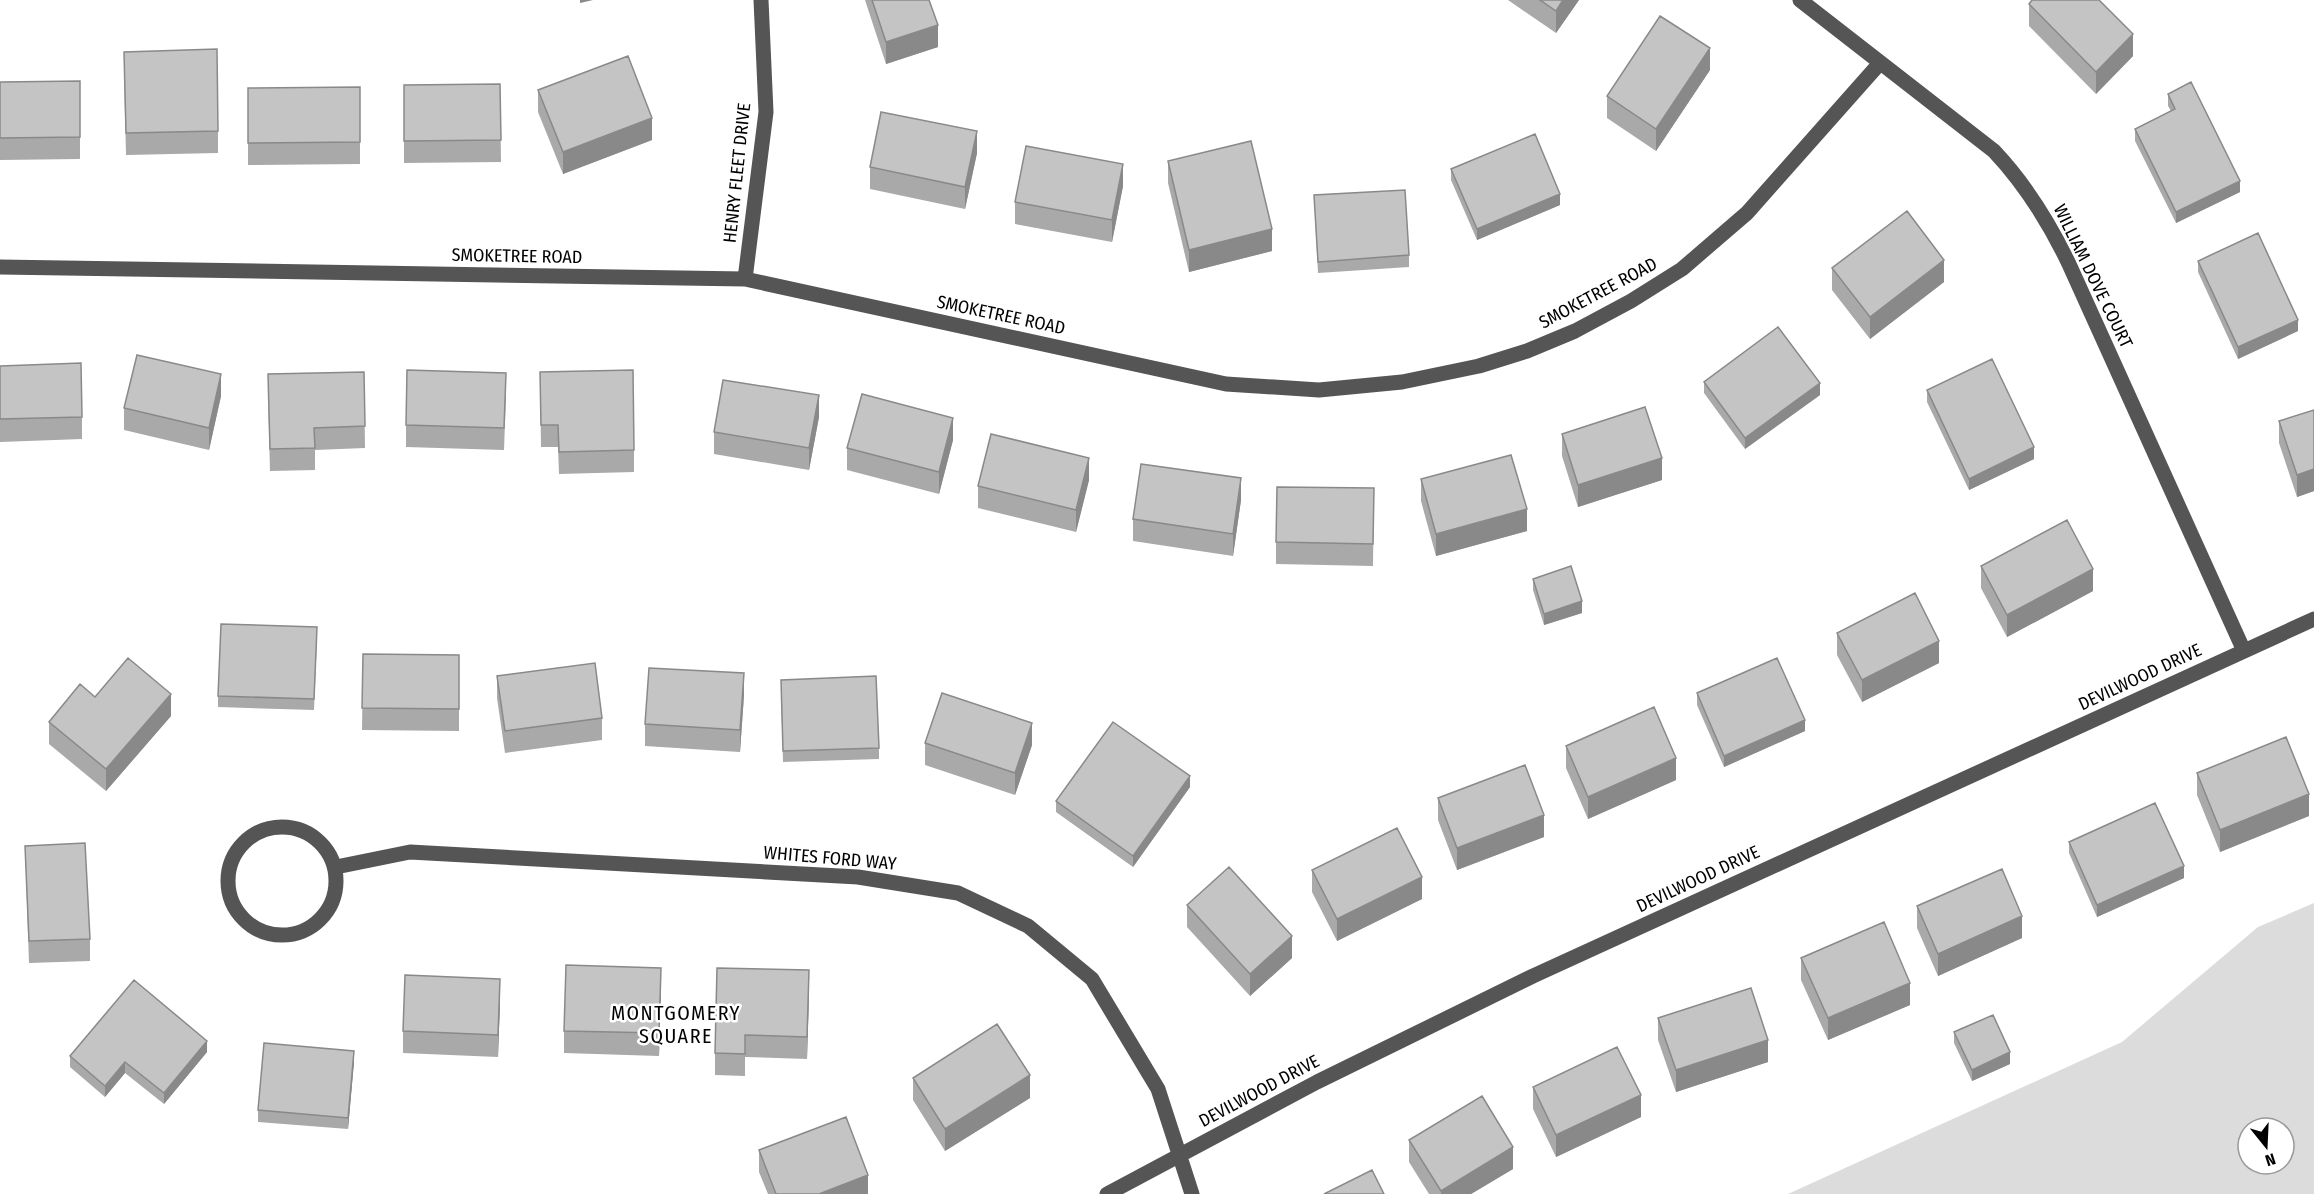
<svg xmlns="http://www.w3.org/2000/svg" width="2314" height="1194" viewBox="0 0 2314 1194" font-family="'Fira Sans Condensed',sans-serif">
<style>
.green{fill:#dcdcdc;fill-rule:evenodd}
.lines{fill:none;stroke-linecap:round;stroke-linejoin:round}
.minor{stroke:#555;stroke-width:15}
.wall{fill:#a9a9a9}
.shaded-wall{fill:#898989}
.building{fill:#c4c4c4;stroke:#898989;stroke-width:1.5}
.labels{text-anchor:middle;stroke-width:5;stroke-linejoin:round;paint-order:stroke}
.street-label{font-size:18px;fill:#000;stroke:#fff}
.neighbourhood-label{font-size:20px;letter-spacing:1.5px;fill:#000;stroke:#fff}
</style>
<rect width="100%" height="100%" fill="#fff"/>
<path class="green" d="M 2314,903 L 2314,1194 L 1788,1194 L 2122,1042 L 2258,927 ZM 2248,1128 L 2284,1128 L 2284,1164 L 2248,1164 Z"/>
<g class="lines">
<path class="minor" d="M 1800,0 L 1994,151 C 2026,185 2049,222 2069,264 L 2244,651
M 0,267 L 745,279 L 1226,384 L 1319,390 L 1402,382 L 1479,366 L 1527,351 L 1575,331 L 1631,301 L 1682,269 L 1747,213 L 1880,63
M 745,279 L 766,112 L 761,0
M228 881a54 54 0 1 1 108 0a54 54 0 1 1-108 0Z
M 336,867 L 410,852 L 858,877 L 958,893 L 1028,926 L 1092,979 L 1158,1089 L 1192,1194
M 1107,1194 L 1317,1082 L 1533,976 L 2314,619"/>
</g>
<path class="wall" d="M 865,0 L 929,0 L 938,47 L 886,64 Z
M 1508,0 L 1579,0 L 1556,33 Z
M 2029,4 L 2133,56 L 2096,94 L 2029,26 Z
M 1710,70 L 1656,151 L 1607,118 L 1607,96 Z
M 124,74 L 218,131 L 218,153 L 126,155 Z
M 80,81 L 80,159 L 0,160 L 0,82 Z
M 500,84 L 501,162 L 404,163 L 404,85 Z
M 360,87 L 360,164 L 248,165 L 248,88 Z
M 538,90 L 652,140 L 563,174 L 538,112 Z
M 2168,94 L 2240,192 L 2176,223 L 2135,141 L 2135,129 L 2171,111 L 2168,106 Z
M 977,153 L 965,209 L 870,189 L 870,167 Z
M 1168,161 L 1272,251 L 1189,272 L 1168,183 Z
M 1451,169 L 1560,205 L 1477,240 L 1451,180 Z
M 1123,186 L 1112,242 L 1015,224 L 1015,202 Z
M 1314,195 L 1409,255 L 1409,267 L 1318,273 Z
M 2198,261 L 2298,331 L 2238,359 L 2198,272 Z
M 1832,268 L 1944,282 L 1870,339 L 1832,290 Z
M 0,366 L 82,417 L 82,439 L 0,442 Z
M 364,372 L 365,448 L 315,450 L 315,470 L 270,471 L 268,396 Z
M 540,372 L 634,450 L 634,472 L 559,474 L 558,447 L 541,447 Z
M 1704,382 L 1820,395 L 1745,449 L 1704,393 Z
M 1927,390 L 2034,459 L 1969,490 L 1927,402 Z
M 506,395 L 504,450 L 406,447 L 406,425 Z
M 221,396 L 209,450 L 124,430 L 124,408 Z
M 2314,410 L 2314,491 L 2297,497 L 2279,443 L 2279,421 Z
M 819,417 L 809,470 L 714,454 L 714,432 Z
M 1562,434 L 1662,480 L 1578,507 L 1562,456 Z
M 953,440 L 939,494 L 847,470 L 847,448 Z
M 1421,479 L 1527,531 L 1436,556 L 1421,501 Z
M 1089,480 L 1076,532 L 978,508 L 978,486 Z
M 1374,488 L 1373,566 L 1276,564 L 1276,542 Z
M 1241,500 L 1233,556 L 1133,541 L 1133,519 Z
M 1981,566 L 2093,591 L 2007,637 L 1981,588 Z
M 1533,579 L 1582,613 L 1544,625 L 1533,590 Z
M 1837,633 L 1939,663 L 1862,702 L 1837,655 Z
M 317,639 L 314,710 L 218,707 L 218,696 Z
M 363,654 L 459,655 L 459,731 L 362,730 Z
M 497,676 L 602,718 L 602,740 L 505,753 L 497,698 Z
M 781,691 L 879,748 L 879,759 L 783,762 Z
M 1697,693 L 1805,731 L 1724,767 L 1697,705 Z
M 744,695 L 740,752 L 645,746 L 645,724 Z
M 95,697 L 171,716 L 106,791 L 49,744 L 49,722 Z
M 925,743 L 1032,745 L 1015,795 L 925,765 Z
M 1566,746 L 1676,780 L 1588,819 L 1566,768 Z
M 2197,773 L 2309,816 L 2220,852 L 2197,795 Z
M 1190,787 L 1133,867 L 1056,812 L 1056,801 Z
M 1438,798 L 1544,837 L 1457,870 L 1438,820 Z
M 2069,842 L 2184,878 L 2097,917 L 2069,853 Z
M 25,846 L 90,939 L 90,961 L 29,963 Z
M 1312,870 L 1422,899 L 1337,941 L 1312,892 Z
M 1187,905 L 1292,958 L 1250,996 L 1187,927 Z
M 1917,906 L 2022,938 L 1938,976 L 1917,928 Z
M 1801,958 L 1910,1005 L 1828,1040 L 1801,980 Z
M 661,990 L 659,1056 L 564,1053 L 564,1031 Z
M 809,992 L 807,1059 L 745,1057 L 745,1076 L 715,1075 L 715,1053 Z
M 500,1001 L 498,1057 L 403,1053 L 403,1031 Z
M 1658,1018 L 1768,1062 L 1676,1092 L 1658,1040 Z
M 1954,1032 L 2010,1064 L 1972,1081 L 1954,1043 Z
M 207,1052 L 164,1104 L 125,1073 L 105,1097 L 70,1067 L 70,1056 Z
M 354,1062 L 348,1129 L 258,1122 L 258,1110 Z
M 913,1078 L 1030,1098 L 945,1151 L 913,1100 Z
M 1533,1087 L 1641,1117 L 1556,1157 L 1533,1109 Z
M 1409,1140 L 1513,1169 L 1471,1194 L 1429,1194 L 1409,1162 Z
M 759,1150 L 868,1194 L 768,1194 L 759,1172 Z"/>
<path class="shaded-wall" d="M 580,0 L 593,0 L 580,3 Z
M 1563,0 L 1579,0 L 1556,33 L 1556,11 Z
M 938,25 L 938,47 L 886,64 L 886,42 Z
M 2133,34 L 2133,56 L 2096,94 L 2096,72 Z
M 1710,48 L 1710,70 L 1656,151 L 1656,129 Z
M 652,118 L 652,140 L 563,174 L 563,152 Z
M 977,131 L 977,153 L 965,209 L 965,187 Z
M 1123,164 L 1123,186 L 1112,242 L 1112,220 Z
M 2240,181 L 2240,192 L 2176,223 L 2176,212 Z
M 1560,194 L 1560,205 L 1477,240 L 1477,229 Z
M 1272,229 L 1272,251 L 1189,272 L 1189,250 Z
M 1944,260 L 1944,282 L 1870,339 L 1870,317 Z
M 2298,320 L 2298,331 L 2238,359 L 2238,347 Z
M 221,374 L 221,396 L 209,450 L 209,428 Z
M 1820,383 L 1820,395 L 1745,449 L 1745,438 Z
M 819,395 L 819,417 L 809,470 L 809,448 Z
M 953,418 L 953,440 L 939,494 L 939,472 Z
M 2034,447 L 2034,459 L 1969,490 L 1969,479 Z
M 1089,458 L 1089,480 L 1076,532 L 1076,510 Z
M 1662,458 L 1662,480 L 1578,507 L 1578,485 Z
M 2314,469 L 2314,491 L 2297,497 L 2297,475 Z
M 1241,478 L 1241,500 L 1233,556 L 1233,534 Z
M 1527,509 L 1527,531 L 1436,556 L 1436,534 Z
M 2093,569 L 2093,591 L 2007,637 L 2007,615 Z
M 1582,601 L 1582,613 L 1544,625 L 1544,614 Z
M 1939,641 L 1939,663 L 1862,702 L 1862,680 Z
M 744,673 L 744,695 L 740,752 L 740,730 Z
M 171,694 L 171,716 L 106,791 L 106,769 Z
M 1805,720 L 1805,731 L 1724,767 L 1724,756 Z
M 1032,723 L 1032,745 L 1015,795 L 1015,773 Z
M 1676,758 L 1676,780 L 1588,819 L 1588,797 Z
M 1190,776 L 1190,787 L 1133,867 L 1133,856 Z
M 2309,794 L 2309,816 L 2220,852 L 2220,830 Z
M 1544,815 L 1544,837 L 1457,870 L 1457,848 Z
M 2184,866 L 2184,878 L 2097,917 L 2097,905 Z
M 1422,877 L 1422,899 L 1337,941 L 1337,919 Z
M 2022,916 L 2022,938 L 1938,976 L 1938,954 Z
M 1292,936 L 1292,958 L 1250,996 L 1250,974 Z
M 661,968 L 661,990 L 659,1056 L 659,1033 Z
M 809,970 L 809,992 L 807,1059 L 807,1037 Z
M 500,979 L 500,1001 L 498,1057 L 498,1035 Z
M 1910,983 L 1910,1005 L 1828,1040 L 1828,1018 Z
M 1768,1040 L 1768,1062 L 1676,1092 L 1676,1070 Z
M 207,1041 L 207,1052 L 164,1104 L 164,1093 Z
M 354,1051 L 354,1062 L 348,1129 L 348,1118 Z
M 2010,1052 L 2010,1064 L 1972,1081 L 1972,1070 Z
M 125,1062 L 125,1073 L 105,1097 L 105,1086 Z
M 1030,1075 L 1030,1098 L 945,1151 L 945,1129 Z
M 1641,1095 L 1641,1117 L 1556,1157 L 1556,1135 Z
M 1513,1147 L 1513,1169 L 1471,1194 L 1441,1194 L 1441,1191 Z
M 868,1175 L 868,1194 L 819,1194 Z"/>
<path class="building" d="M 872,0 L 929,0 L 938,25 L 886,42 Z
M 1540,0 L 1563,0 L 1556,11 Z
M 2032,0 L 2099,0 L 2133,34 L 2096,72 L 2029,4 Z
M 1660,16 L 1710,48 L 1656,129 L 1607,96 Z
M 217,49 L 218,131 L 126,133 L 124,52 Z
M 628,56 L 652,118 L 563,152 L 538,90 Z
M 80,81 L 80,137 L 0,138 L 0,82 Z
M 2191,82 L 2240,181 L 2176,212 L 2135,129 L 2175,109 L 2168,94 Z
M 500,84 L 501,140 L 404,141 L 404,85 Z
M 360,87 L 360,142 L 248,143 L 248,88 Z
M 881,112 L 977,131 L 965,187 L 870,167 Z
M 1535,134 L 1560,194 L 1477,229 L 1451,169 Z
M 1251,141 L 1272,229 L 1189,250 L 1168,161 Z
M 1026,146 L 1123,164 L 1112,220 L 1015,202 Z
M 1405,190 L 1409,255 L 1318,262 L 1314,195 Z
M 1907,211 L 1944,260 L 1870,317 L 1832,268 Z
M 2258,233 L 2298,320 L 2238,347 L 2198,261 Z
M 1778,327 L 1820,383 L 1745,438 L 1704,382 Z
M 137,355 L 221,374 L 209,428 L 124,408 Z
M 1992,359 L 2034,447 L 1969,479 L 1927,390 Z
M 81,363 L 82,417 L 0,419 L 0,366 Z
M 407,370 L 506,373 L 504,428 L 406,425 Z
M 633,370 L 634,450 L 559,452 L 558,425 L 541,425 L 540,372 Z
M 364,372 L 365,426 L 314,428 L 315,448 L 270,449 L 268,374 Z
M 723,380 L 819,395 L 809,448 L 714,432 Z
M 862,394 L 953,418 L 939,472 L 847,448 Z
M 1645,407 L 1662,458 L 1578,485 L 1562,434 Z
M 2314,410 L 2314,469 L 2297,475 L 2279,421 Z
M 991,434 L 1089,458 L 1076,510 L 978,486 Z
M 1511,455 L 1527,509 L 1436,534 L 1421,479 Z
M 1141,464 L 1241,478 L 1233,534 L 1133,519 Z
M 1277,487 L 1374,488 L 1373,544 L 1276,542 Z
M 2067,520 L 2093,569 L 2007,615 L 1981,566 Z
M 1571,566 L 1582,601 L 1544,614 L 1533,579 Z
M 1915,593 L 1939,641 L 1862,680 L 1837,633 Z
M 221,624 L 317,627 L 314,699 L 218,696 Z
M 363,654 L 459,655 L 459,709 L 362,708 Z
M 128,658 L 171,694 L 106,769 L 49,722 L 80,684 L 95,697 Z
M 1777,658 L 1805,720 L 1724,756 L 1697,693 Z
M 595,663 L 602,718 L 505,731 L 497,676 Z
M 649,668 L 744,673 L 740,730 L 645,724 Z
M 876,676 L 879,748 L 783,751 L 781,680 Z
M 942,693 L 1032,723 L 1015,773 L 925,743 Z
M 1654,707 L 1676,758 L 1588,797 L 1566,746 Z
M 1113,722 L 1190,776 L 1133,856 L 1056,801 Z
M 2286,737 L 2309,794 L 2220,830 L 2197,773 Z
M 1525,765 L 1544,815 L 1457,848 L 1438,798 Z
M 2155,803 L 2184,866 L 2097,905 L 2069,842 Z
M 1397,828 L 1422,877 L 1337,919 L 1312,870 Z
M 85,843 L 90,939 L 29,941 L 25,846 Z
M 1229,867 L 1292,936 L 1250,974 L 1187,905 Z
M 2002,869 L 2022,916 L 1938,954 L 1917,906 Z
M 1884,922 L 1910,983 L 1828,1018 L 1801,958 Z
M 566,965 L 661,968 L 659,1033 L 564,1031 Z
M 717,968 L 809,970 L 807,1037 L 745,1035 L 745,1054 L 715,1053 Z
M 405,975 L 500,979 L 498,1035 L 403,1031 Z
M 134,980 L 207,1041 L 164,1093 L 125,1062 L 105,1086 L 70,1056 Z
M 1751,988 L 1768,1040 L 1676,1070 L 1658,1018 Z
M 1993,1015 L 2010,1052 L 1972,1070 L 1954,1032 Z
M 997,1024 L 1030,1075 L 945,1129 L 913,1078 Z
M 264,1043 L 354,1051 L 348,1118 L 258,1110 Z
M 1617,1047 L 1641,1095 L 1556,1135 L 1533,1087 Z
M 1482,1096 L 1513,1147 L 1441,1191 L 1409,1140 Z
M 846,1117 L 868,1175 L 819,1194 L 776,1194 L 759,1150 Z
M 1372,1170 L 1384,1194 L 1324,1194 Z"/>
<g class="labels">
<g class="street-label">
<text transform="translate(737 173) rotate(-84)" y="6">HENRY FLEET DRIVE</text>
<text transform="translate(517 256) rotate(1)" y="6">SMOKETREE ROAD</text>
<text transform="translate(2093 276) rotate(64)" y="6">WILLIAM DOVE COURT</text>
<text transform="translate(1598 293) rotate(-28)" y="6">SMOKETREE ROAD</text>
<text transform="translate(1001 315) rotate(12)" y="6">SMOKETREE ROAD</text>
<text transform="translate(2140 677) rotate(-25)" y="6">DEVILWOOD DRIVE</text>
<text transform="translate(830 858) rotate(5)" y="6">WHITES FORD WAY</text>
<text transform="translate(1698 879) rotate(-25)" y="6">DEVILWOOD DRIVE</text>
<text transform="translate(1259 1091) rotate(-28)" y="6">DEVILWOOD DRIVE</text>
</g>
<g class="neighbourhood-label">
<text x="676" y="1020">MONTGOMERY<tspan x="676" dy="23">SQUARE</tspan></text>
</g>
</g>
<g transform="translate(2266 1146) rotate(162)"><circle r="28" fill="#ffffff" stroke="#999999" stroke-width="1.5"/>
<path d="M0-4.5L10 22L0 15L-10 22Z" fill="#000000"/>
<text y="-9" font-size="16" font-weight="bold" text-anchor="middle" fill="#000000">N</text>
</g>
</svg>
